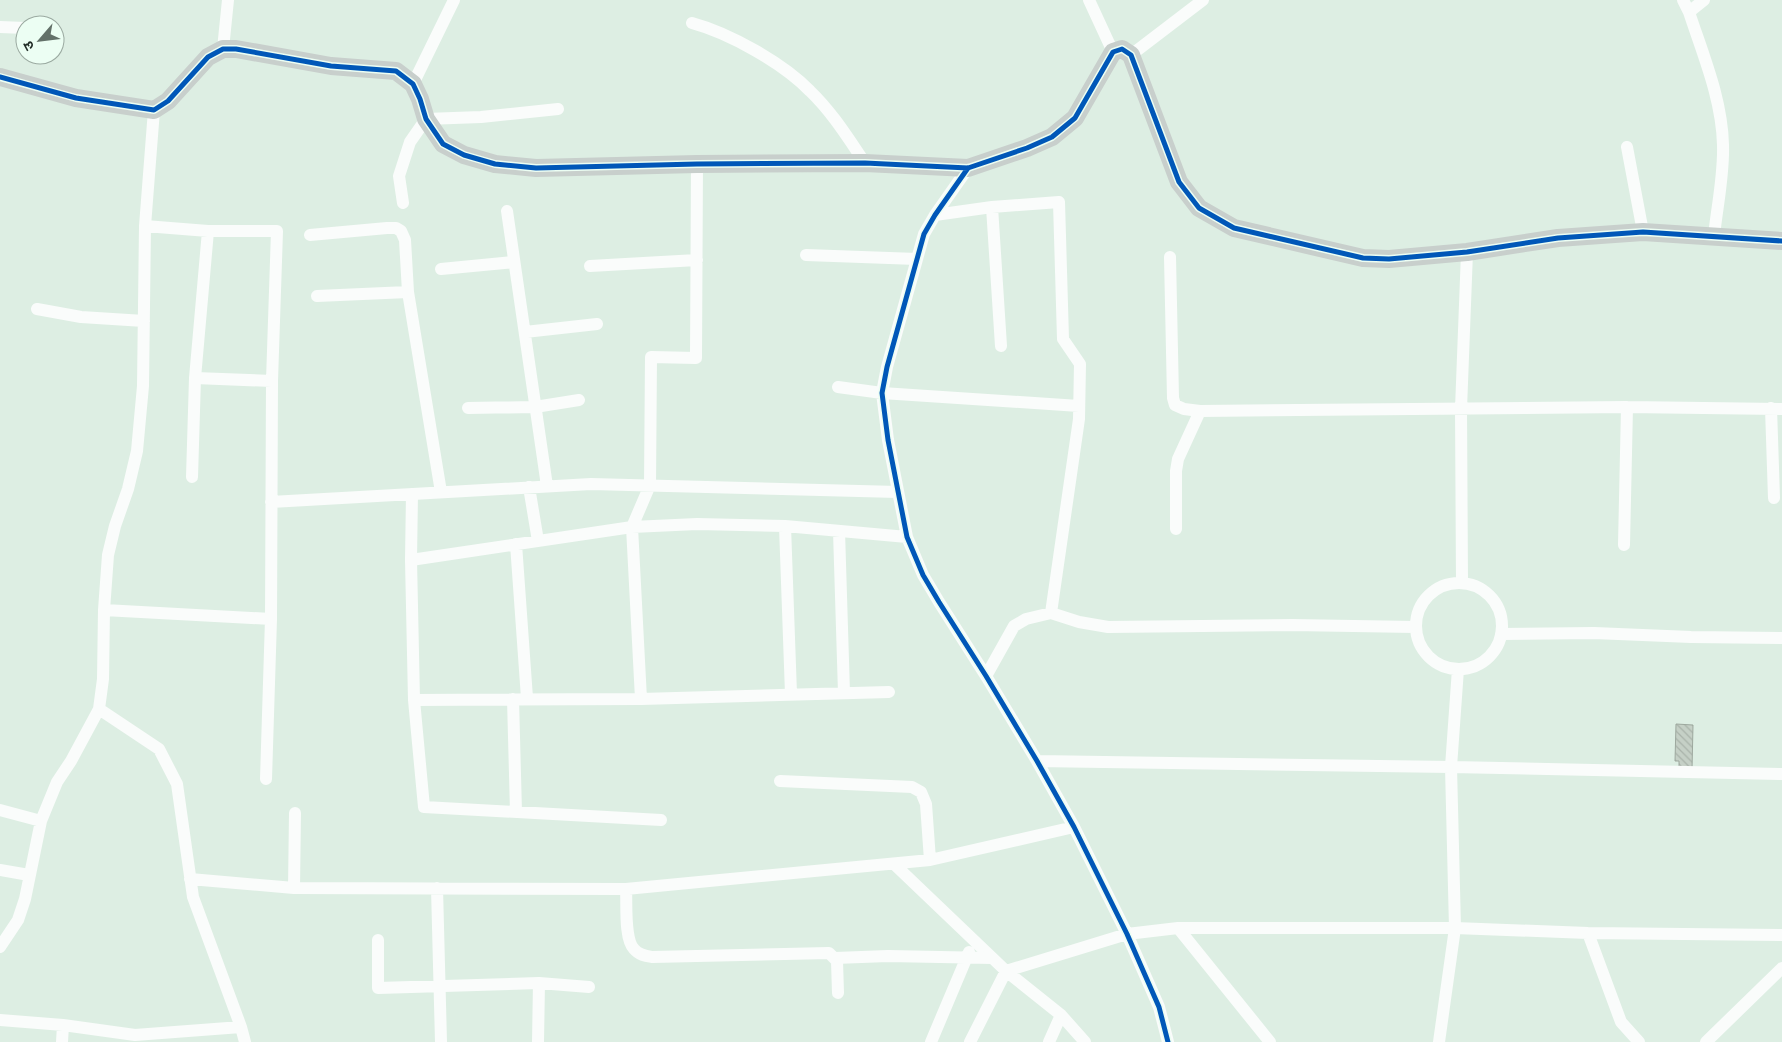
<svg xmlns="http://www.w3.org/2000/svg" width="1782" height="1042" viewBox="0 0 1782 1042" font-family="Cabin,'Noto Sans Devanagari',sans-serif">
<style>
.building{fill:url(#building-back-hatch);stroke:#9da89e}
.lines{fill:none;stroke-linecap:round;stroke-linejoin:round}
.street{stroke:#fafcfb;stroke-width:12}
.secondary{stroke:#c8cfcc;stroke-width:18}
.cycleway-casing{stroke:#ecfef3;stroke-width:8}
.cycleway{stroke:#0057b8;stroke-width:5}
</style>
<defs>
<pattern id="building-back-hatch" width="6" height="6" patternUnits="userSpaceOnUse" patternTransform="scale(1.25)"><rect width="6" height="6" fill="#c5d0c6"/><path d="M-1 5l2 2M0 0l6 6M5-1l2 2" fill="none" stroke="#a9b3aa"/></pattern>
</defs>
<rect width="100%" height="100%" fill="#ddeee3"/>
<path class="building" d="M 1676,724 L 1693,725 L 1692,770 L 1679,769 L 1679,761 L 1675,761 Z"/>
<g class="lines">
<path class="street" d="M 1089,0 L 1113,52
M 1683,0 L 1689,12 C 1703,55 1722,99 1723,145 C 1724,175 1717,207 1714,236
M 1689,12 L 1704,0
M 692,23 C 729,33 783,63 810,91 C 832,112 848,138 865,163
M 0,27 L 25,28
M 223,49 L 228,0
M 1131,55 L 1203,0
M 413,84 L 454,0
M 1627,147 L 1643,232
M 968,168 L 935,215 L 924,234 L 887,367 L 882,393 L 888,440 L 907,537 L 923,575 L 939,602 L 986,676 L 1037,761 L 1074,827 L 1127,934 L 1159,1007 L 1168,1042
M 403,203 L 399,176 L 410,142 L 426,119 L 481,117 L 558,109
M 992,207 L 1001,346
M 507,211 L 547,486
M 935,215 L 992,207 L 1059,202 L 1063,339 L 1080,364 L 1079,419 L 1051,613
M 145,226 L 208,231 L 277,231 L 272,381 L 271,619 L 266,779
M 310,235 L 387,228 L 396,228 L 401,231 L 405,240 L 408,292 L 441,492
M 806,255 L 917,259
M 1170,257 L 1173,398 L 1175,405 L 1184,409 L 1200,411 L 1627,407 L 1782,409
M 590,266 L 697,260
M 441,269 L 514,262
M 317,296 L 408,292
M 37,309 L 81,317 L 144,321
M 525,332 L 597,324
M 195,378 L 272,381
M 838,387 L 882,393 L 1079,406
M 468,408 L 535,407 L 579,400
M 1771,408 L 1774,498
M 192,477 L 195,378 L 208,231
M 529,487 L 538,541
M 412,494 L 411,560 L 414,700 L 424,807 L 661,820
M 271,502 L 591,484 L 898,492
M 785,526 L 791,694
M 1176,529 L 1176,471 L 1178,459 L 1200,411
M 839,531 L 844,693
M 516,544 L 527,698
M 1624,545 L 1627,407
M 411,560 L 632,527 L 697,524 L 785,526 L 907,537
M 1462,582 L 1461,409 L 1467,252
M1416 626a43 43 0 1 1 86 0a43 43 0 1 1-86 0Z
M 104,610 L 271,619
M 1501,634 L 1594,633 L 1691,637 L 1782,638
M 986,676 L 1014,626 L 1026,619 L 1051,613 L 1079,622 L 1108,627 L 1292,625 L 1415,627
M 513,699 L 516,812
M 641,699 L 632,527 L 650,485 L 651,357 L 696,358 L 697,164
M 414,700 L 641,699 L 889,692
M 99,709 L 159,749 L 177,784 L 193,897 L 241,1027 L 245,1042
M 1037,761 L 1451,767 L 1782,774
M 780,781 L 912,787 L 921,792 L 926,804 L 930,860
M 0,810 L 41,821
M 894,864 L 1006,971 L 1061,1015 L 1085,1042
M 0,870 L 29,875
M 190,879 L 294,888 L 626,889 L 930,860 L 1074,827
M 294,888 L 295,813
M 437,888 L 441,1042
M 626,889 C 627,904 624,939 634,949 C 639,955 646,956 652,957 L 829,953 L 837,961 L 838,993
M 1178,928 L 1270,1042
M 1588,933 L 1621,1022 L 1639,1042
M 378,940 L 378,988 L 539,983 L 589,987
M 0,947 L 18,920 L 25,899 L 41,821 L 57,782 L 71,761 L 99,709 L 103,679 L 104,610 L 108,555 L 115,526 L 128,489 L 137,451 L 143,386 L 145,226 L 154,110
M 835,958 L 888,956 L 992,958
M 0,1020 L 63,1025 L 135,1035 L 241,1027
M 62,1042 L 63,1025
M 538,1042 L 539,983
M 931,1042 L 969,952
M 970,1042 L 1006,971 L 1127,934 L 1178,928 L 1455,928 L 1588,933 L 1782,935
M 1049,1042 L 1061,1015
M 1439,1042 L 1455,928 L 1451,767 L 1458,669
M 1706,1042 L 1782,968"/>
<path class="secondary" d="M 0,77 L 76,98 L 154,110 L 168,101 L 208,57 L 223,49 L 236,49 L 331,66 L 396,71 L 413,84 L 420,99 L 426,119 L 443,144 L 464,155 L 495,164 L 536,168 L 697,164 L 865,163 L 968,168 L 1027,148 L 1052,137 L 1075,118 L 1113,52 L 1122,49 L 1131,55 L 1179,182 L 1199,208 L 1234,228 L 1363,258 L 1389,259 L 1467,252 L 1558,238 L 1643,232 L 1782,241"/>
<g class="cycleway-casing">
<path id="cycleway" d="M 0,77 L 76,98 L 154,110 L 168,101 L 208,57 L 223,49 L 236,49 L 331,66 L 396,71 L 413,84 L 420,99 L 426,119 L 443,144 L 464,155 L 495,164 L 536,168 L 697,164 L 865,163 L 968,168 L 1027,148 L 1052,137 L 1075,118 L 1113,52 L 1122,49 L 1131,55 L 1179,182 L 1199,208 L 1234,228 L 1363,258 L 1389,259 L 1467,252 L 1558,238 L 1643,232 L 1782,241
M 968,168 L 935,215 L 924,234 L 887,367 L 882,393 L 888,440 L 907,537 L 923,575 L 939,602 L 986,676 L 1037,761 L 1074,827 L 1127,934 L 1159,1007 L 1168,1042"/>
</g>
<use href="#cycleway" class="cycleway"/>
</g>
<g transform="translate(40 40) rotate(242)"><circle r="24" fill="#ecfef3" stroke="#9baaa1"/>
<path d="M0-4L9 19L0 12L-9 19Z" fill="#637169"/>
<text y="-8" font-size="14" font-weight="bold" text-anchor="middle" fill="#222d27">उ</text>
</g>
</svg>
